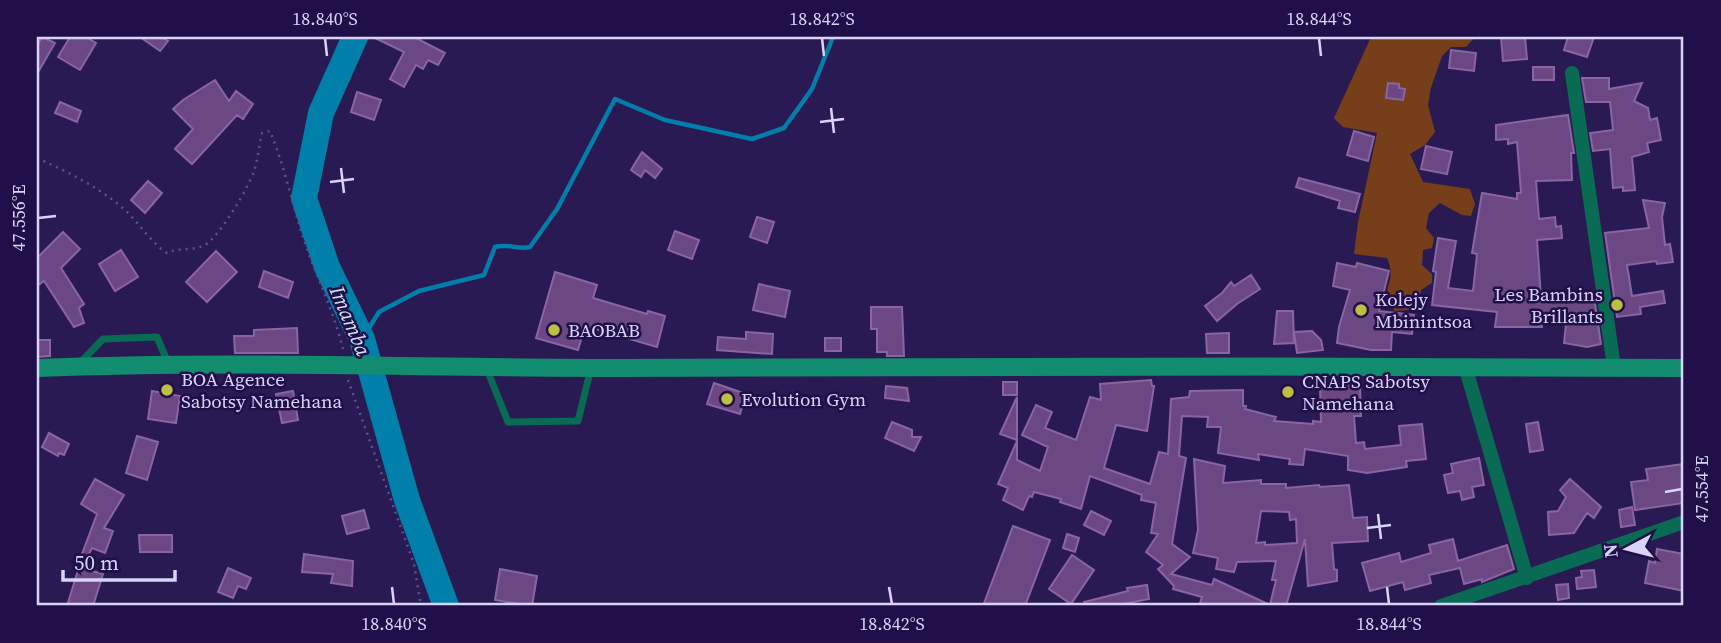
<svg xmlns="http://www.w3.org/2000/svg" width="1721" height="643" viewBox="0 0 1721 643" font-family="'Source Serif 4',serif">
<style>
.green{fill:#763e19}
.lines{fill:none;stroke-linecap:round;stroke-linejoin:round}
.stream{stroke:#007faa;stroke-width:4.5}
.river{stroke:#007faa;stroke-width:26}
.building{fill:#6b4883;stroke:#8965a2;stroke-width:2;fill-rule:evenodd}
.path{stroke:#5e5386;stroke-width:2.5;stroke-dasharray:2 5;stroke-linecap:butt}
.service{stroke:#0a6b54;stroke-width:7}
.minor{stroke:#0a6b54;stroke-width:14}
.secondary{stroke:#128c6e;stroke-width:18}
.ticks{fill:none;stroke:#d8d4f9;stroke-width:2.5}
.poi-dot{fill:#bdbf43;stroke:#200f48;stroke-width:2.5}
.labels{text-anchor:middle;stroke-width:5;stroke-linejoin:round;paint-order:stroke}
.poi-label{font-size:19px;fill:#d8d4f9;stroke:#200f48;text-anchor:start}
.water-label{font-size:21px;font-style:italic;fill:#cbe6f4;stroke:#200f48}
.neatline{fill:none;stroke:#d8d4f9;stroke-width:2.5}
.ticks-label{font-size:18px;text-anchor:middle;fill:#d8d4f9}
</style>
<rect width="100%" height="100%" fill="#291a54"/>
<path class="green" d="M 1371,37 L 1475,37 L 1466,47 L 1451,47 L 1442,56 L 1431,88 L 1428,105 L 1435,132 L 1425,145 L 1410,154 L 1423,182 L 1470,189 L 1475,204 L 1471,216 L 1462,215 L 1440,203 L 1429,213 L 1426,228 L 1434,238 L 1432,248 L 1423,250 L 1422,265 L 1432,274 L 1432,283 L 1421,290 L 1418,309 L 1395,311 C 1376,288 1399,284 1387,258 L 1354,254 L 1358,222 L 1377,133 L 1343,127 L 1334,118 Z"/>
<g class="lines">
<path class="stream" d="M 362,339 L 379,312 L 419,291 L 484,275 L 495,247 C 508,243 517,250 530,247 L 557,209 L 615,99 L 665,120 L 752,139 L 784,128 L 812,89 L 833,37"/>
<path class="river" d="M 355,37 L 321,113 L 304,198 L 327,267 L 362,339 L 407,500 L 446,606"/>
</g>
<path class="building" d="M 42,37 L 55,43 L 37,74 L 37,46 Z
M 70,37 L 86,37 L 96,43 L 80,70 L 58,57 Z
M 140,37 L 161,37 L 168,41 L 160,51 Z
M 373,37 L 414,37 L 445,53 L 438,65 L 428,60 L 423,69 L 416,65 L 404,87 L 390,79 L 404,52 Z
M 1501,37 L 1525,37 L 1527,59 L 1503,61 Z
M 1568,37 L 1594,37 L 1587,57 L 1564,50 Z
M 1451,50 L 1476,53 L 1474,71 L 1449,68 Z
M 1533,67 L 1554,67 L 1554,80 L 1533,80 Z
M 1582,78 L 1609,78 L 1609,89 L 1642,83 L 1634,101 L 1648,108 L 1650,120 L 1657,118 L 1661,140 L 1647,143 L 1649,152 L 1632,157 L 1635,190 L 1623,191 L 1623,187 L 1613,188 L 1610,149 L 1593,151 L 1590,133 L 1613,130 L 1610,102 L 1586,102 Z
M 215,80 L 229,101 L 236,91 L 253,104 L 243,119 L 237,115 L 192,164 L 175,149 L 193,129 L 173,109 L 183,100 Z
M 1388,83 L 1399,84 L 1399,88 L 1405,89 L 1403,100 L 1386,98 Z
M 357,92 L 381,100 L 374,120 L 351,112 Z
M 60,102 L 81,111 L 77,122 L 55,113 Z
M 1568,115 L 1574,153 L 1571,153 L 1572,180 L 1536,181 L 1539,219 L 1555,217 L 1556,227 L 1561,226 L 1562,238 L 1537,240 L 1541,297 L 1591,300 L 1591,297 L 1594,296 L 1601,344 L 1587,347 L 1564,343 L 1567,315 L 1542,313 L 1542,327 L 1495,327 L 1497,312 L 1432,305 L 1436,272 L 1433,271 L 1438,238 L 1456,241 L 1448,288 L 1473,291 L 1477,254 L 1472,253 L 1482,193 L 1517,199 L 1517,193 L 1521,193 L 1517,142 L 1508,144 L 1508,139 L 1496,140 L 1496,125 Z
M 1354,131 L 1374,137 L 1368,161 L 1347,155 Z
M 1426,146 L 1452,152 L 1447,174 L 1421,169 Z
M 642,152 L 662,169 L 655,178 L 645,170 L 641,177 L 631,170 Z
M 1299,178 L 1360,194 L 1355,212 L 1338,208 L 1340,201 L 1296,187 Z
M 148,181 L 162,193 L 145,213 L 131,200 Z
M 1643,200 L 1665,203 L 1662,217 L 1665,245 L 1670,244 L 1673,262 L 1657,264 L 1656,261 L 1627,265 L 1632,296 L 1663,291 L 1665,303 L 1640,307 L 1641,314 L 1617,317 L 1605,233 L 1649,228 Z
M 757,217 L 774,222 L 767,243 L 750,237 Z
M 675,231 L 699,240 L 692,259 L 668,250 Z
M 63,232 L 80,249 L 61,268 L 84,304 L 79,308 L 84,323 L 74,327 L 44,281 L 37,286 L 37,258 Z
M 121,250 L 138,277 L 115,291 L 99,264 Z
M 216,251 L 237,272 L 207,302 L 186,282 Z
M 1337,263 L 1356,267 L 1357,263 L 1389,271 L 1379,311 L 1414,315 L 1412,334 L 1392,332 L 1391,350 L 1371,350 L 1337,343 L 1339,327 L 1350,290 L 1333,286 Z
M 264,271 L 293,282 L 288,298 L 259,287 Z
M 555,272 L 597,285 L 593,298 L 647,314 L 648,311 L 665,316 L 657,347 L 585,326 L 578,350 L 536,338 Z
M 1251,275 L 1260,289 L 1237,304 L 1217,321 L 1205,306 L 1222,293 L 1231,282 L 1234,286 Z
M 759,284 L 790,291 L 785,317 L 753,310 Z
M 871,307 L 902,307 L 904,356 L 887,356 L 887,352 L 877,352 L 877,329 L 871,329 Z
M 1277,311 L 1293,311 L 1294,343 L 1274,344 Z
M 297,328 L 298,353 L 235,353 L 234,336 L 254,336 L 254,330 Z
M 1312,331 L 1321,340 L 1323,350 L 1297,353 L 1294,332 Z
M 746,332 L 773,334 L 772,354 L 717,350 L 718,337 L 746,339 Z
M 1229,333 L 1229,353 L 1207,353 L 1206,334 Z
M 825,338 L 841,338 L 841,351 L 825,351 Z
M 37,340 L 50,340 L 50,356 L 37,357 Z
M 1151,380 L 1152,386 L 1154,386 L 1147,431 L 1116,425 L 1104,468 L 1150,484 L 1159,452 L 1168,454 L 1171,399 L 1189,397 L 1190,391 L 1243,390 L 1243,406 L 1246,406 L 1245,409 L 1276,417 L 1274,421 L 1313,424 L 1313,421 L 1321,422 L 1320,385 L 1360,384 L 1361,416 L 1354,416 L 1356,443 L 1364,442 L 1365,449 L 1401,445 L 1399,426 L 1422,424 L 1426,459 L 1406,461 L 1407,467 L 1367,473 L 1348,470 L 1348,456 L 1305,449 L 1303,465 L 1289,464 L 1290,459 L 1258,454 L 1259,460 L 1218,453 L 1221,427 L 1207,427 L 1208,417 L 1182,416 L 1179,456 L 1186,458 L 1172,544 L 1190,557 L 1171,574 L 1212,585 L 1214,579 L 1270,605 L 1276,580 L 1272,580 L 1276,561 L 1237,562 L 1234,572 L 1216,569 L 1218,558 L 1193,553 L 1198,530 L 1194,459 L 1225,466 L 1223,483 L 1261,480 L 1261,484 L 1286,484 L 1286,488 L 1319,485 L 1320,487 L 1349,485 L 1353,518 L 1367,517 L 1368,541 L 1332,543 L 1334,569 L 1337,570 L 1337,581 L 1308,586 L 1305,539 L 1286,606 L 1199,606 L 1202,597 L 1173,589 L 1174,586 L 1158,569 L 1163,565 L 1146,552 L 1158,534 L 1151,533 L 1156,503 L 1141,500 L 1142,495 L 1090,476 L 1081,509 L 1060,502 L 1061,499 L 1034,492 L 1032,497 L 1029,496 L 1023,510 L 1003,500 L 1008,488 L 998,484 L 1017,441 L 1017,460 L 1040,471 L 1048,447 L 1022,435 L 1036,405 L 1052,412 L 1045,428 L 1076,440 L 1090,397 L 1101,400 L 1100,384 ZM 1261,511 L 1289,512 L 1290,520 L 1296,519 L 1297,543 L 1265,545 L 1265,542 L 1256,543 Z
M 1003,382 L 1017,382 L 1017,395 L 1003,395 Z
M 714,383 L 746,394 L 740,414 L 707,404 Z
M 886,386 L 907,388 L 909,401 L 885,398 Z
M 152,391 L 180,396 L 176,423 L 148,419 Z
M 293,391 L 298,420 L 282,423 L 276,394 Z
M 1017,397 L 1017,440 L 1000,434 Z
M 892,422 L 912,430 L 912,437 L 921,437 L 914,451 L 885,438 Z
M 1538,422 L 1543,450 L 1530,452 L 1526,424 Z
M 49,433 L 69,444 L 64,455 L 59,453 L 58,456 L 42,447 Z
M 137,436 L 158,442 L 147,480 L 126,473 Z
M 1479,458 L 1484,485 L 1472,487 L 1474,497 L 1462,500 L 1460,491 L 1448,493 L 1444,475 L 1453,473 L 1451,464 Z
M 1684,464 L 1684,503 L 1635,510 L 1631,482 L 1648,480 L 1646,469 Z
M 95,479 L 124,495 L 104,528 L 113,531 L 105,553 L 92,548 L 88,556 L 82,554 L 97,514 L 81,504 Z
M 1570,479 L 1601,507 L 1594,518 L 1587,513 L 1574,533 L 1549,535 L 1548,512 L 1558,511 L 1566,497 L 1560,490 Z
M 1632,507 L 1635,525 L 1621,527 L 1619,510 Z
M 364,510 L 369,528 L 347,534 L 342,516 Z
M 1091,511 L 1111,521 L 1104,535 L 1084,525 Z
M 1013,526 L 1050,540 L 1025,606 L 983,606 Z
M 1067,534 L 1079,538 L 1075,552 L 1063,548 Z
M 139,535 L 172,535 L 172,552 L 140,552 Z
M 1453,539 L 1458,561 L 1507,545 L 1514,569 L 1482,582 L 1482,579 L 1464,584 L 1460,568 L 1429,575 L 1431,583 L 1405,590 L 1403,582 L 1370,591 L 1362,563 L 1399,553 L 1401,562 L 1431,553 L 1429,545 Z
M 1657,549 L 1684,554 L 1684,591 L 1645,583 L 1649,561 L 1655,563 Z
M 304,554 L 353,561 L 352,586 L 331,583 L 333,574 L 302,572 Z
M 1072,555 L 1094,570 L 1071,604 L 1049,589 Z
M 79,567 L 103,574 L 93,606 L 67,606 Z
M 228,568 L 251,578 L 246,589 L 238,586 L 233,598 L 218,592 Z
M 500,569 L 537,576 L 532,606 L 495,600 Z
M 1594,570 L 1596,587 L 1577,589 L 1576,578 L 1582,577 L 1581,571 Z
M 1568,584 L 1569,598 L 1558,600 L 1556,585 Z
M 1147,585 L 1149,599 L 1113,606 L 1084,606 L 1084,602 L 1128,591 L 1127,588 Z"/>
<g class="lines">
<path class="path" d="M 37,158 C 68,172 99,187 125,210 C 140,224 150,242 167,253 C 179,247 194,251 205,245 C 219,237 249,187 254,171 C 258,159 259,145 262,133 L 270,131 C 287,172 294,215 310,257 C 322,288 335,317 343,349
M 348,380 L 414,564 L 421,606"/>
<path class="service" d="M 80,363 L 103,339 L 157,337 L 169,365
M 486,367 L 508,422 L 578,421 L 591,368"/>
<path class="minor" d="M 1572,73 L 1614,367
M 1465,366 L 1527,578
M 1441,606 L 1684,522"/>
<path class="secondary" d="M 37,368 C 230,360 423,368 616,368 C 972,367 1328,365 1684,368"/>
</g>
<path class="ticks" d="M 325,38 L 327,56M 822,38 L 824,56M 1319,38 L 1321,56M 831,108 L 834,133M 820,122 L 844,119M 341,168 L 344,193M 330,182 L 354,179M 38,218 L 56,216M 1665,492 L 1682,489M 1378,514 L 1381,539M 1367,528 L 1391,525M 392,587 L 394,604M 889,587 L 892,604M 1387,587 L 1389,604"/>
<g class="poi-dot">
<circle cx="1617" cy="305" r="7"/>
<circle cx="1361" cy="310" r="7"/>
<circle cx="554" cy="330" r="7"/>
<circle cx="167" cy="390" r="7"/>
<circle cx="1288" cy="392" r="7"/>
<circle cx="727" cy="399" r="7"/>
</g>
<g class="labels">
<g class="poi-label">
<text x="1603" y="301" text-anchor="end">Les Bambins<tspan x="1603" dy="22">Brillants</tspan></text>
<text x="1375" y="306">Kolejy<tspan x="1375" dy="22">Mbinintsoa</tspan></text>
<text x="568" y="337">BAOBAB</text>
<text x="181" y="386">BOA Agence<tspan x="181" dy="22">Sabotsy Namehana</tspan></text>
<text x="1302" y="388">CNAPS Sabotsy<tspan x="1302" dy="22">Namehana</tspan></text>
<text x="741" y="406">Evolution Gym</text>
</g>
<g class="water-label">
<text transform="translate(350 321) rotate(67)" y="7">Imamba</text>
</g>
</g>
<rect width="1721" height="643" fill="none" stroke="#200f48" stroke-width="77"/>
<g transform="translate(1627 549) rotate(263)" stroke="#200f48" stroke-width="5" paint-order="stroke">
<path d="M0-5L12 26L0 18L-12 26Z" fill="#d8d4f9"/>
<text y="-10" font-size="19" font-weight="bold" text-anchor="middle" fill="#d8d4f9">N</text>
</g>
<path d="M63 570v10h112v-10" fill="none" stroke="#d8d4f9" stroke-width="3.5"/>
<text x="74" y="570" font-size="21" fill="#d8d4f9" stroke="#200f48" stroke-width="5" paint-order="stroke">50 m</text>
<rect x="38" y="38" width="1644" height="566" class="neatline"/>
<g class="ticks-label">
<text x="325" y="25">18.840°S</text>
<text x="822" y="25">18.842°S</text>
<text x="1319" y="25">18.844°S</text>
<text transform="translate(19 218) rotate(-90)" y="6">47.556°E</text>
<text transform="translate(1702 489) rotate(-90)" y="6">47.554°E</text>
<text x="394" y="630">18.840°S</text>
<text x="892" y="630">18.842°S</text>
<text x="1389" y="630">18.844°S</text>
</g>
</svg>
